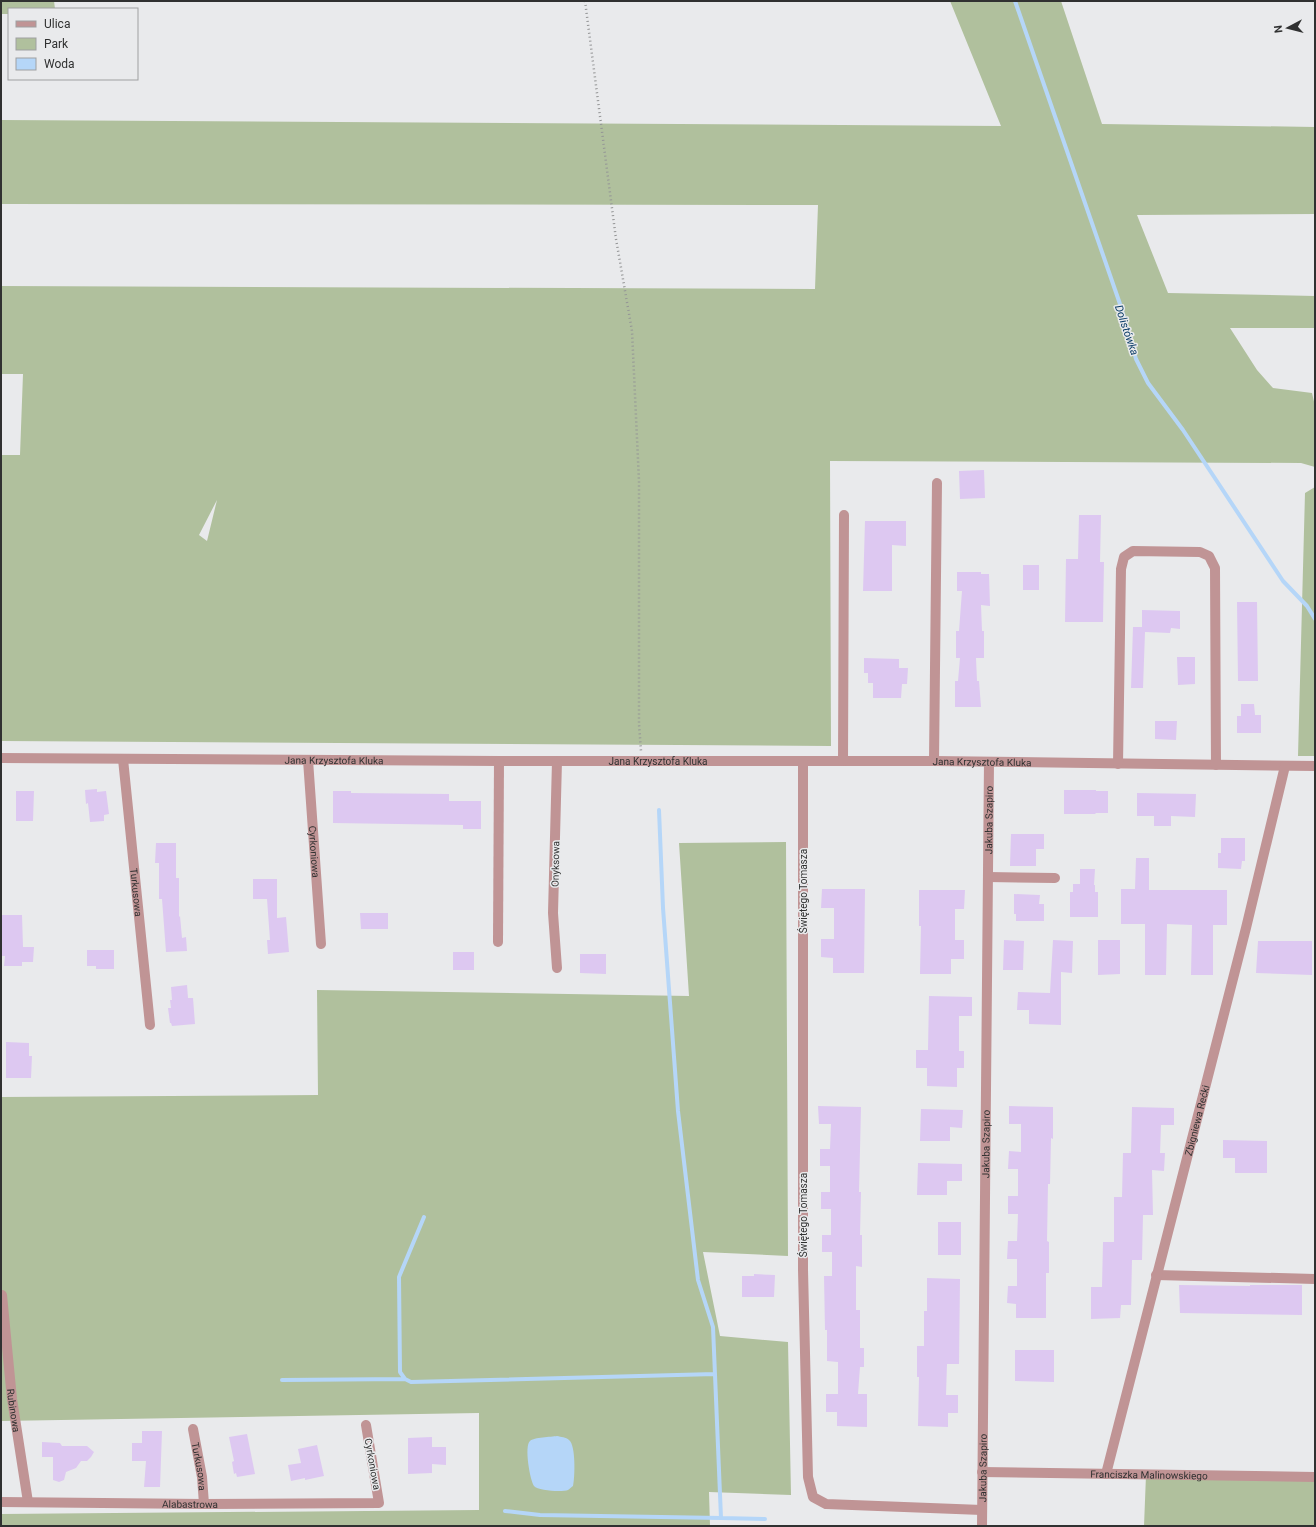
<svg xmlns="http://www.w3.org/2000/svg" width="1316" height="1527" viewBox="0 0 1316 1527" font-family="Roboto,sans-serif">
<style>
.green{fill:#b0c09d;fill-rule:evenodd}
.water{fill:#b5d6f8}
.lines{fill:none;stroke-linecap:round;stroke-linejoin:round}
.stream{stroke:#b5d6f8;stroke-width:4}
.building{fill:#ddc8f1}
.path{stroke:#949596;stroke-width:2.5;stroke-dasharray:1 3;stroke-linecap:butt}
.minor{stroke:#c09495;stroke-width:10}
.labels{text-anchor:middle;stroke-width:3;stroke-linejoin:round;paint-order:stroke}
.street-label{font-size:10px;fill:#303131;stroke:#e9eaec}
.water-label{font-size:11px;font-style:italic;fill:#083b66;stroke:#e9eaec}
</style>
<rect width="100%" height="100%" fill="#e9eaec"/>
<path class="green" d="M 1,1 L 54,1 L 55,9 L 9,9 L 9,14 L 1,14 Z
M 950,1 L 1061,1 L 1102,124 L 1315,127 L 1315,214 L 1137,215 L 1168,293 L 1315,296 L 1315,328 L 1230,328 L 1257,370 L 1273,388 L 1312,393 L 1315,406 L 1315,467 L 1301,463 L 830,461 L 831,746 L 1,741 L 1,455 L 20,455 L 23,374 L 1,374 L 1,286 L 815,289 L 818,205 L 1,204 L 1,120 L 1001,126 ZM 217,500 L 207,541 L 199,535 Z
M 1315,487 L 1315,756 L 1298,756 L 1305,493 Z
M 786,842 L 788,1256 L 703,1252 L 720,1336 L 788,1342 L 791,1495 L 709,1492 L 710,1526 L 1,1526 L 1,1514 L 479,1510 L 479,1413 L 1,1421 L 1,1097 L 318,1095 L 317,990 L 689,996 L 679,843 Z
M 1146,1475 L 1315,1477 L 1315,1526 L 1144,1526 Z"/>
<path class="water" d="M 557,1436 C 561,1437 566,1437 569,1440 C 576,1445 575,1478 573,1486 C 571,1487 570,1489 568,1490 C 563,1492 538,1491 534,1486 C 530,1480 524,1446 530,1441 C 534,1437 551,1437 557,1436 Z"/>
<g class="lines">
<path class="stream" d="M 1015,1 L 1120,304 L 1136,359 L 1148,383 L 1183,430 L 1283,581 L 1307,606 L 1315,619
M 659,810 L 663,908 L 678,1111 L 698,1280 L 713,1327 L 721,1518 L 765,1519
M 424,1217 L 399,1277 L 400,1372 L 405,1379 L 411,1382 L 715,1374
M 282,1380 L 405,1379
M 505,1511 L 540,1515 L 721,1518"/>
</g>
<path class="building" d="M 984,470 L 985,498 L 960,499 L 959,471 Z
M 1079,515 L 1101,515 L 1100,562 L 1104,562 L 1103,622 L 1065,622 L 1066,559 L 1078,559 Z
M 865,521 L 906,521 L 906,546 L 892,545 L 892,591 L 863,591 Z
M 1023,565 L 1039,565 L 1039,590 L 1023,590 Z
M 957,572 L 981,572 L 981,574 L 989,574 L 990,606 L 981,605 L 982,631 L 984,631 L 984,658 L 976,658 L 977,681 L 979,681 L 981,707 L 955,707 L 955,681 L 958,681 L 960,658 L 956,658 L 956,631 L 959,631 L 962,591 L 957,591 Z
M 1237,602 L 1257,602 L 1258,681 L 1238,681 Z
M 1142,610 L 1180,611 L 1180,629 L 1171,628 L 1170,633 L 1145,632 L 1143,688 L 1131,688 L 1133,627 L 1142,627 Z
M 1177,657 L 1195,657 L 1195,684 L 1178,685 Z
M 864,658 L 899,659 L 899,668 L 908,668 L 907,684 L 902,684 L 901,698 L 873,698 L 873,683 L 868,683 L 868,673 L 864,673 Z
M 1241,704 L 1254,704 L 1255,715 L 1261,715 L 1261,733 L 1237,733 L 1237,716 L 1241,716 Z
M 1155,721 L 1177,721 L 1176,740 L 1155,739 Z
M 97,789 L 97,792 L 106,791 L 109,814 L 104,815 L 104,821 L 90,822 L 88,803 L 86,804 L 85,790 Z
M 1064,790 L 1096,790 L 1096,791 L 1108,791 L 1108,813 L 1095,813 L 1096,814 L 1064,814 Z
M 16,791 L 34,791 L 33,821 L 16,821 Z
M 333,791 L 351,791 L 351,793 L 449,794 L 449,801 L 481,801 L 481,829 L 463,829 L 463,825 L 333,823 Z
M 1137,793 L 1196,794 L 1195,817 L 1171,816 L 1171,826 L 1154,826 L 1154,816 L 1137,816 Z
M 1011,834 L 1044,834 L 1044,849 L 1036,849 L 1036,866 L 1010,866 Z
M 1221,838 L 1245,838 L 1245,861 L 1242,861 L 1241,869 L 1218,868 L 1218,853 L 1221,853 Z
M 156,843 L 176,843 L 176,878 L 179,878 L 179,917 L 180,916 L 182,938 L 186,937 L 187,951 L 166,952 L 162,899 L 159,899 L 159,863 L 155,863 Z
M 1136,858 L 1149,858 L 1149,890 L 1227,890 L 1227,925 L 1213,925 L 1213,975 L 1191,975 L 1192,925 L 1167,924 L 1166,975 L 1145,975 L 1145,924 L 1121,924 L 1121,889 L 1135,889 Z
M 1080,869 L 1095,869 L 1094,885 L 1095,885 L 1095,892 L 1098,892 L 1098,917 L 1070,917 L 1070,892 L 1073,892 L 1073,884 L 1080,884 Z
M 253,879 L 277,879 L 277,918 L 286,917 L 289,952 L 268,954 L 267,940 L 270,940 L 267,899 L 253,899 Z
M 822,889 L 865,889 L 864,973 L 833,973 L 833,958 L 821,957 L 821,939 L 834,939 L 834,908 L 821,908 Z
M 919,890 L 965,890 L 964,909 L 955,909 L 955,940 L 964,940 L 964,959 L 951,959 L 951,974 L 920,974 L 921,926 L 919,926 Z
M 1014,894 L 1040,895 L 1039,904 L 1044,904 L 1044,921 L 1016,921 L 1016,914 L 1014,914 Z
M 360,913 L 388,913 L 388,929 L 361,929 Z
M 1,915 L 22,915 L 23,947 L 34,947 L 33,962 L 22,962 L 22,966 L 4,966 L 5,956 L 1,956 Z
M 1004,940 L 1024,941 L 1023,970 L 1003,970 Z
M 1053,940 L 1073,941 L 1072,973 L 1061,972 L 1061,1025 L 1029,1024 L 1029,1010 L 1017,1010 L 1018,992 L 1050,993 Z
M 1098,940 L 1120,940 L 1120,974 L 1098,975 Z
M 1258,941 L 1312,941 L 1312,975 L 1256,973 Z
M 87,950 L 114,950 L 114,969 L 96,969 L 96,966 L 87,966 Z
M 453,952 L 474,952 L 474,970 L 453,970 Z
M 580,954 L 606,954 L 606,974 L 580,973 Z
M 187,985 L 188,998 L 193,998 L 195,1024 L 172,1026 L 171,1023 L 170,1023 L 168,1008 L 171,1008 L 170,1000 L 172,1000 L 171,987 Z
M 929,996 L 972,997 L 972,1016 L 959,1016 L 959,1051 L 964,1051 L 964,1068 L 957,1068 L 957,1087 L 927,1086 L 927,1068 L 916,1068 L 916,1050 L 928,1050 Z
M 6,1042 L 29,1043 L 29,1056 L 32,1056 L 31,1078 L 6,1078 Z
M 818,1106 L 861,1107 L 859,1192 L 861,1192 L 860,1235 L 862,1235 L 862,1267 L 856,1266 L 856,1310 L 860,1310 L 860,1348 L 864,1348 L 864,1367 L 860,1367 L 858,1394 L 867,1394 L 867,1427 L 837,1426 L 837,1412 L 826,1412 L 826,1394 L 838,1394 L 838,1362 L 827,1361 L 827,1330 L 825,1330 L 824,1276 L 832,1276 L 832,1252 L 822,1252 L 822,1235 L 831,1235 L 831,1209 L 821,1209 L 821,1192 L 830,1192 L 830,1166 L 820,1166 L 820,1149 L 830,1149 L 831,1124 L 819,1124 Z
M 1009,1106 L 1053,1107 L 1053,1139 L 1051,1138 L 1050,1184 L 1048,1184 L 1047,1241 L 1049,1242 L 1049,1273 L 1046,1273 L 1046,1318 L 1016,1318 L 1016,1304 L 1007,1303 L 1008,1286 L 1017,1286 L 1017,1259 L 1007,1259 L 1008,1241 L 1017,1241 L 1018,1214 L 1008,1214 L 1008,1196 L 1018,1196 L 1018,1169 L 1008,1169 L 1009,1151 L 1021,1152 L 1021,1124 L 1009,1124 Z
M 1132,1107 L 1174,1108 L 1174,1125 L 1161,1125 L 1160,1153 L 1165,1153 L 1164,1171 L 1152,1170 L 1153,1215 L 1143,1215 L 1142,1260 L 1132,1260 L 1131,1305 L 1121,1305 L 1120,1318 L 1091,1319 L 1091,1287 L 1102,1287 L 1103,1242 L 1114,1242 L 1114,1197 L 1122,1197 L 1123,1153 L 1131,1153 Z
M 921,1109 L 963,1110 L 962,1128 L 950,1127 L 950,1141 L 920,1141 Z
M 1223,1140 L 1267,1141 L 1267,1173 L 1235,1173 L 1235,1158 L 1223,1158 Z
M 918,1163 L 962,1164 L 962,1181 L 947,1181 L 947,1195 L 917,1195 Z
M 938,1222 L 961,1222 L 961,1255 L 938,1255 Z
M 754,1274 L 775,1275 L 774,1297 L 742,1297 L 742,1276 L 754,1276 Z
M 927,1278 L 960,1279 L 959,1364 L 947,1364 L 946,1395 L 958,1395 L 958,1413 L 948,1413 L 948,1427 L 918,1426 L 919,1377 L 917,1377 L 917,1346 L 924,1346 L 924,1311 L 927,1311 Z
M 1179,1285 L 1250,1286 L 1250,1285 L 1302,1285 L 1302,1315 L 1180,1313 Z
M 1015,1350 L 1054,1350 L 1054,1382 L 1015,1381 Z
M 142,1431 L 162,1431 L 160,1487 L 144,1487 L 146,1461 L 132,1461 L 132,1443 L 142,1443 Z
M 247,1434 L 255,1474 L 237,1477 L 236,1473 L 234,1474 L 232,1462 L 234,1461 L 229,1437 Z
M 432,1437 L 432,1447 L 446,1447 L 446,1465 L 432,1464 L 432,1473 L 408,1474 L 408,1438 Z
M 42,1442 L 60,1443 L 62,1446 L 87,1446 L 94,1452 L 91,1457 L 87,1461 L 81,1461 L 76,1468 L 66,1472 L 64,1480 L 59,1482 L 53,1480 L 53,1457 L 42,1457 Z
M 317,1445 L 324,1476 L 305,1480 L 305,1478 L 291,1481 L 288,1465 L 301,1463 L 298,1449 Z"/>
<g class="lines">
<path class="path" d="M 585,1 L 616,239 L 632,331 L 639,481 L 639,724 L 641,751"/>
<g class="minor">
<path id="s1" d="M 1,758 L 499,761 L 934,761 L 1315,766"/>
<path id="s2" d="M 123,759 L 150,1025"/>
<path id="s3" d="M 308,760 L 321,944"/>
<path d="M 557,761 L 553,913 L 557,968"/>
<path d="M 803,761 L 803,1270 L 808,1477 L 813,1497 L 826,1504 L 982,1510"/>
<path d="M 843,761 L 844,515"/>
<path d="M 934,761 L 937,483"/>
<path d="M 1118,764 L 1121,569 L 1124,557 L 1133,551 L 1200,552 L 1209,556 L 1215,568 L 1216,765"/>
<path d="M 988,877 L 1055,878"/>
<path d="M 498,942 L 499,761"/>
<path d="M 1156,1275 L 1315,1279"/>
<path id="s4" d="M 2,1295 L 12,1399 L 28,1502"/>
<path id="s5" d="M 193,1429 L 202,1477 L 204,1504"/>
<path id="s6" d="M 982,1472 L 1315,1477"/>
<path id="s7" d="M 1106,1474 L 1246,928 L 1285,766"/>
<path id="s8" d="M 1,1502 L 204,1504 L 379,1503 L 366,1425"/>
<path id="s9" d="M 982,1526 L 989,762"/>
</g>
</g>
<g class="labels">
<g class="street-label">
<text dy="4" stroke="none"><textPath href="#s1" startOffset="333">Jana Krzysztofa Kluka</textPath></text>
<text dy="4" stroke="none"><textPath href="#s1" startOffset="657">Jana Krzysztofa Kluka</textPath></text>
<text dy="4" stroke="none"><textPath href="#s1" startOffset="981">Jana Krzysztofa Kluka</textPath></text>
<text dy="4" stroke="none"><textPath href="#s9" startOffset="706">Jakuba Szapiro</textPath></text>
<text dy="4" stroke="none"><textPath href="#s3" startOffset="92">Cyrkoniowa</textPath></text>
<text transform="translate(555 864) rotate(-89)" y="4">Onyksowa</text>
<text transform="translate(803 891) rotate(-90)" y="4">Świętego Tomasza</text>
<text dy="4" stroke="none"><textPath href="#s2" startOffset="134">Turkusowa</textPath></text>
<text dy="4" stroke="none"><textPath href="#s7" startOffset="365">Zbigniewa Rećki</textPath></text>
<text dy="4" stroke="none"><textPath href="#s9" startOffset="382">Jakuba Szapiro</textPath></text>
<text transform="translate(803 1215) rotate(-90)" y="4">Świętego Tomasza</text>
<text dy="4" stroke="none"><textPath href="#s4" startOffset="116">Rubinowa</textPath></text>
<text transform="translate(373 1464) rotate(80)" y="4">Cyrkoniowa</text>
<text dy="4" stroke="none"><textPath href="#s5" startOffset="38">Turkusowa</textPath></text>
<text dy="4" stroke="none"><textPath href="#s9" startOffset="58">Jakuba Szapiro</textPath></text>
<text dy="4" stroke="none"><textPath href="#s6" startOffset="167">Franciszka Malinowskiego</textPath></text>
<text dy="4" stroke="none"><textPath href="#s8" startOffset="189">Alabastrowa</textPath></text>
</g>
<g class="water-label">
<text transform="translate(1127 330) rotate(71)" y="4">Dolistówka</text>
</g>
</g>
<rect width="1316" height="1527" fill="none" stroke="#303131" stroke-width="4"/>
<rect x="8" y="8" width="130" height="72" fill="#e9eaec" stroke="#9fa0a1"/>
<rect x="16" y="21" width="20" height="6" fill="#c09495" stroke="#9fa0a1"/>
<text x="44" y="28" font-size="12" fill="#303131">Ulica</text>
<rect x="16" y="38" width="20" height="12" fill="#b0c09d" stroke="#9fa0a1"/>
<text x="44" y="48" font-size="12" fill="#303131">Park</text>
<rect x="16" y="58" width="20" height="12" fill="#b5d6f8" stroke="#9fa0a1"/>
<text x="44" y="68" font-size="12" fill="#303131">Woda</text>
<g transform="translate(1288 28) rotate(263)" stroke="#e9eaec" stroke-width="3" paint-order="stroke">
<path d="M0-3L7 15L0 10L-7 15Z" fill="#303131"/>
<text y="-6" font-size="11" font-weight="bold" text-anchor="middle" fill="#303131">N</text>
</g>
</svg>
